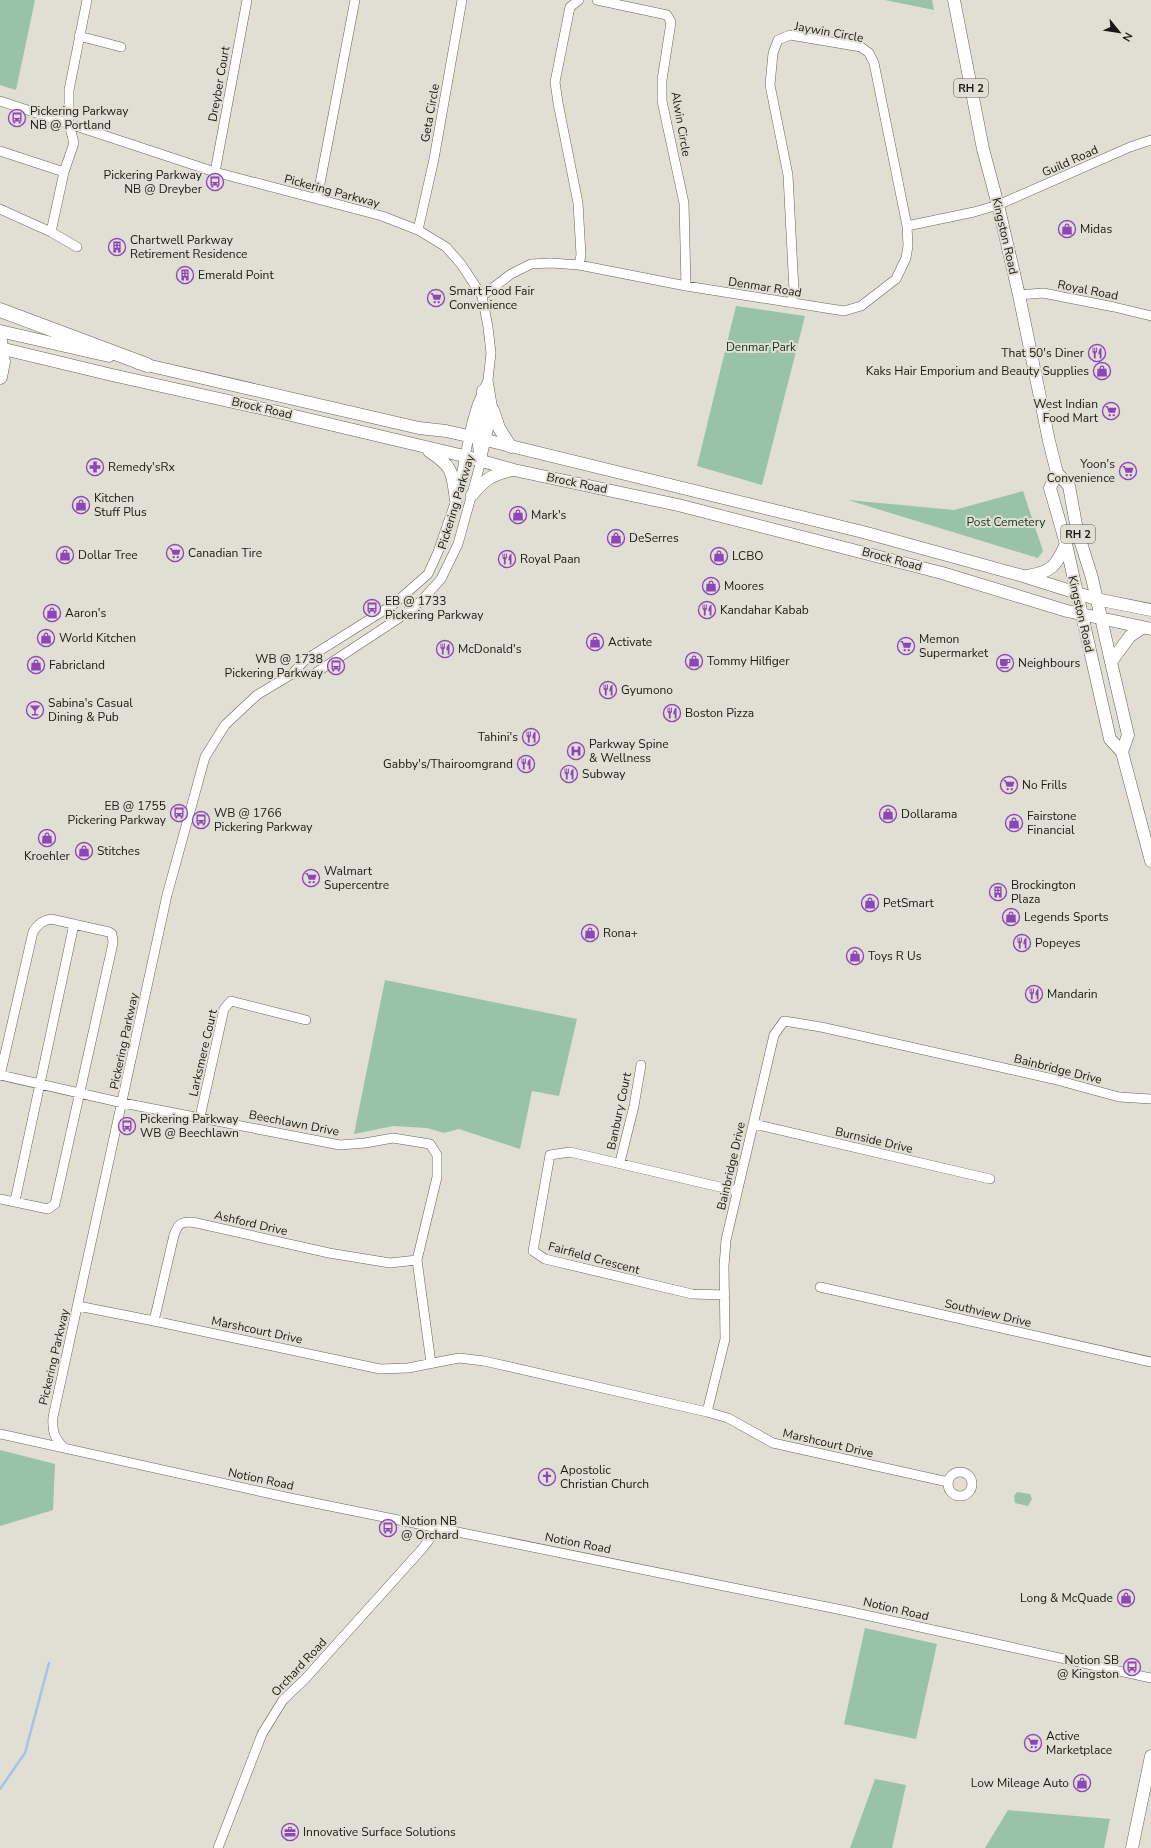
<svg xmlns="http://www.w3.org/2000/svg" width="1151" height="1848" viewBox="0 0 1151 1848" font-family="'Nunito Sans',sans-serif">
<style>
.green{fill:#98c3a7}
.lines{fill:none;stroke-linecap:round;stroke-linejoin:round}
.stream{stroke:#a6c2e9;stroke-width:2.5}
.minor-casing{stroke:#656259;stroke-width:10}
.major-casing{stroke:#656259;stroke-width:13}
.highway-casing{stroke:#656259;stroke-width:15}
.minor{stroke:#fff;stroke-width:9}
.major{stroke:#fff;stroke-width:12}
.highway{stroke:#fff;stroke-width:14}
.labels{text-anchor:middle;stroke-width:4;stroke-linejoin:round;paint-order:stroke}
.shield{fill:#e1ded3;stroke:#56544e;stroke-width:1}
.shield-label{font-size:11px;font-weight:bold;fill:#1a1915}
.street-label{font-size:12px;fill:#1a1915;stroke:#e1ded3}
.poi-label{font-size:12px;fill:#1a1915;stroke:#e1ded3;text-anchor:start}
.park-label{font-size:12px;fill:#0f331f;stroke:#e1ded3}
</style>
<rect width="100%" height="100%" fill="#e1ded3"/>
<path class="green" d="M 0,0 L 35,0 L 16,90 L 0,85 Z
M 885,0 L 932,0 L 934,10 Z
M 736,306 L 805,316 L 762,485 L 697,466 Z
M 1023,491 L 1043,551 L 1038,558 L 848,500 L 954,510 Z
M 385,980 L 577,1019 L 559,1096 L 532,1091 L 520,1149 L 459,1129 L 444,1133 L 427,1128 L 393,1126 L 354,1134 Z
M 0,1450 L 55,1464 L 53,1510 L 0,1526 Z
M 1017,1492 L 1030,1494 L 1032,1499 L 1028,1506 L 1015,1503 L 1014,1496 Z
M 865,1628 L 937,1644 L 916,1739 L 844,1724 Z
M 875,1779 L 906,1785 L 892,1848 L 850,1848 Z
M 1008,1810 L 1110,1819 L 1104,1848 L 985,1848 Z"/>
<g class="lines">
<path class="stream" d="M 0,1789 L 25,1753 L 49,1663"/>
<g class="minor-casing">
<path id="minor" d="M 597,0 L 667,15 L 671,22 L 662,80 L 662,101 L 684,203 L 686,286
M 79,36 L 121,47
M 0,101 L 215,172 L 382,216 L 418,230 L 446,247 L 461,264 L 482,296 L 488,327 L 491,353 L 488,380 L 493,410 L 481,461 L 458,544 L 441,579 L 421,601 L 399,618 L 314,674 L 292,674
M 0,151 L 64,172
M 215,172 L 247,0
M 317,199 L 355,0
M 0,209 L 51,232 L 77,247
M 907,226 L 974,212 L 998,205 L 1130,147 L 1151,140
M 418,230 L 434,159 L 462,0
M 51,232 L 64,172 L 74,143 L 69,124 L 69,90 L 87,0
M 579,265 L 581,255 L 578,203 L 558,103 L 555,82 L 570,7 L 579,0
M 1019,295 L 1043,293 L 1114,307 L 1151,316
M 482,296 L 511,274 L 531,264 L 551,263 L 579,265 L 686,286 L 844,311 L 861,306 L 896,279 L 906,258 L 908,246 L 907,226 L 874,63 L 869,53 L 861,47 L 790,35 L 778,40 L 773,53 L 770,85 L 788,175 L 794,291 L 791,303
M 0,1075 L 123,1103 L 340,1145 L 365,1143 L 393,1138 L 430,1144 L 437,1155 L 437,1177 L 417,1260 L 431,1363
M 0,1076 L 33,932 C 38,924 42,921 51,919 L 109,932 L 112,934 L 113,943 L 55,1204 L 48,1209 L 0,1199
M 200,1117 L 224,1009 L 231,1001 L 306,1020
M 754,1124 L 990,1179
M 620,1162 L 634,1106 L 641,1065
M 15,1201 L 74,924
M 820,1287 L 1151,1362
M 725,1295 L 692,1294 L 545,1259 L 533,1251 L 550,1155 L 570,1152 L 737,1191
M 78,1306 L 154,1321 L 380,1369 L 408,1368 L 459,1358 L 484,1361 L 707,1412 L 725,1339 L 724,1266 L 726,1240 L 774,1035 L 784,1021 L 821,1027 L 1053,1079 L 1119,1097 L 1151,1099
M 154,1321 L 174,1235 C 178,1224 180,1222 192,1222 L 329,1253 L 390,1263 L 417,1260
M 707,1412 L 728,1418 L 773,1443 L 948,1482
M 0,1434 L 290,1498 L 847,1611 L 1151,1678
M 63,1447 C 54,1437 52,1431 53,1417 L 167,895 L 205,757 L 225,725 L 257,695 L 292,674 L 305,660 L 394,604 L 428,574 L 438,552 L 456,500 L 472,422 L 477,405 L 488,380
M948 1484a12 12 0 1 1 24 0a12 12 0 1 1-24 0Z
M 218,1848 L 262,1734 L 283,1700 L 305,1679 L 422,1549 L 438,1528"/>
</g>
<g class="major-casing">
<path id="major" d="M 954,0 L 983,149 L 998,205 L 1019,295 L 1049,441 L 1057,473 L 1069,486 L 1077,530 L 1092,578 L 1111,662 L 1128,735 L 1122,752
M 0,331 L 109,356
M 0,348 L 112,375 L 278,412 L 464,456 L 514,470 L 678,505 L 942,573 L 1067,611 L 1151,629
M 138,363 L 419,428 L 446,431 L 486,440 L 863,532 L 1023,576 L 1096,599 L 1151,610
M 493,410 L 499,428 L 511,447
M 429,451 C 453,467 452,471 456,500
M 481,461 L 478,438 L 484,406 L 483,391
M 1057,473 L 1050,488 L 1066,544 L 1110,739 L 1122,752 L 1151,861
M 472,495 C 485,479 491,475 512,470
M 1027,576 C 1052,572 1056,566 1066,544
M 1111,662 L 1130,636 L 1142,628
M 1132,1848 L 1151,1756"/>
</g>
<g class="highway-casing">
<path id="highway" d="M 0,310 L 147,365
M 0,341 L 3,362 L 0,377"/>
</g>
<use href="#minor" class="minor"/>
<use href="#major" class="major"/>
<use href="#highway" class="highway"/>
</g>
<defs>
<g id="bus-ring" transform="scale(0.9)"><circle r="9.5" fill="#e1ded3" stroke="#8c46b9" stroke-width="1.5"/><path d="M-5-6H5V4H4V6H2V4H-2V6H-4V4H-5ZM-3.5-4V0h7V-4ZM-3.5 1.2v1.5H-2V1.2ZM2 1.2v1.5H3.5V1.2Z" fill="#8c46b9"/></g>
<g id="shop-ring" transform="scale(0.9)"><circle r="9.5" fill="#e1ded3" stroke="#8c46b9" stroke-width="1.5"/><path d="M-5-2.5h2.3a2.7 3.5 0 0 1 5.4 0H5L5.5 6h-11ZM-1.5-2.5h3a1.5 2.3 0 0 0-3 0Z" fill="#8c46b9"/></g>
<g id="building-ring" transform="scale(0.9)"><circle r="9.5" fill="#e1ded3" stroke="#8c46b9" stroke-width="1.5"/><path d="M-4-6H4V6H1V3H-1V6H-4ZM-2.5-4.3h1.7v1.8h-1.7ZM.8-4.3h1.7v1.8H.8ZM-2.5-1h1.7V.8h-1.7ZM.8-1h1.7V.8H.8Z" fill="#8c46b9"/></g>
<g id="supermarket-ring" transform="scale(0.9)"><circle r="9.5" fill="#e1ded3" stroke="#8c46b9" stroke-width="1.5"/><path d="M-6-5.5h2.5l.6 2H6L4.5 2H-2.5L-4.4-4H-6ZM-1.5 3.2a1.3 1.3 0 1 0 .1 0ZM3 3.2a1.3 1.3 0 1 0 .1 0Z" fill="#8c46b9"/></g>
<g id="restaurant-ring" transform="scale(0.9)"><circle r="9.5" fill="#e1ded3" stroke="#8c46b9" stroke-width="1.5"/><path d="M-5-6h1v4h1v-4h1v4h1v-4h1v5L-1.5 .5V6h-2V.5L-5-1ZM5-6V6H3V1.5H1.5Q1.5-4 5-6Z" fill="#8c46b9"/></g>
<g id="pharmacy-ring" transform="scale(0.9)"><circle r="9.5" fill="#e1ded3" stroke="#8c46b9" stroke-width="1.5"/><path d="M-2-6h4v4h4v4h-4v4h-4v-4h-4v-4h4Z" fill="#8c46b9"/></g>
<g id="cafe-ring" transform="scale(0.9)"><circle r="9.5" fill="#e1ded3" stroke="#8c46b9" stroke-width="1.5"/><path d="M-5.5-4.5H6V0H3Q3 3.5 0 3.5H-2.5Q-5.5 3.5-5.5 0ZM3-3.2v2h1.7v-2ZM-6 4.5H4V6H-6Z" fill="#8c46b9"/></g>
<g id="bar-ring" transform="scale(0.9)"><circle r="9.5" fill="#e1ded3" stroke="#8c46b9" stroke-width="1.5"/><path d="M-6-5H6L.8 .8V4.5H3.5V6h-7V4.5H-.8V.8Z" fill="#8c46b9"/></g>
<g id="hospital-ring" transform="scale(0.9)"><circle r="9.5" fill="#e1ded3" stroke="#8c46b9" stroke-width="1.5"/><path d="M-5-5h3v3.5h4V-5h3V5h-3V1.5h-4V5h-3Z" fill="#8c46b9"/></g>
<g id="church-ring" transform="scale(0.9)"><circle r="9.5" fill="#e1ded3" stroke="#8c46b9" stroke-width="1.5"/><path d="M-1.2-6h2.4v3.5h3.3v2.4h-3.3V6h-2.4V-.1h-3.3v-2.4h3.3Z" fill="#8c46b9"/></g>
<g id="office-ring" transform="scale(0.9)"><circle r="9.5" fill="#e1ded3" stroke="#8c46b9" stroke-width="1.5"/><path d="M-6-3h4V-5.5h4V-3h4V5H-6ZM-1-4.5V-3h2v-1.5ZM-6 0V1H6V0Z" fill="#8c46b9"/></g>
</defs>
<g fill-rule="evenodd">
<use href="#bus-ring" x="17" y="118"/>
<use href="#bus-ring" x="215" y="182"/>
<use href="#shop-ring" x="1067" y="229"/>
<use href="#building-ring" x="117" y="247"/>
<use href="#building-ring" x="185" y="275"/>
<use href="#supermarket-ring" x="436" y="298"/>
<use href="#restaurant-ring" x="1097" y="353"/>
<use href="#shop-ring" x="1102" y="371"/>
<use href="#supermarket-ring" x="1111" y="411"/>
<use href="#pharmacy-ring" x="95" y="467"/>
<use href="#supermarket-ring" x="1128" y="471"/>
<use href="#shop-ring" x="81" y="505"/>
<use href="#shop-ring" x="518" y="515"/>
<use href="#shop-ring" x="616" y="538"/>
<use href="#supermarket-ring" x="175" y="553"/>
<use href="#shop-ring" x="65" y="555"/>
<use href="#shop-ring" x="719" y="556"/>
<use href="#restaurant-ring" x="507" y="559"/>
<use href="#shop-ring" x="711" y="586"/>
<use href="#bus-ring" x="372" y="608"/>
<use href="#restaurant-ring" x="707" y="610"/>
<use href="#shop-ring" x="52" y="613"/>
<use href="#shop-ring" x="46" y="638"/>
<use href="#shop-ring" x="595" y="642"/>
<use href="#supermarket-ring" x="906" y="646"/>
<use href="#restaurant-ring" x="445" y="649"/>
<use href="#shop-ring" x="694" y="661"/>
<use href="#cafe-ring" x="1005" y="663"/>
<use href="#shop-ring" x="36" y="665"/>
<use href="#bus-ring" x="336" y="666"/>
<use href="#restaurant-ring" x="608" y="690"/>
<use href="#bar-ring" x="35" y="710"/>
<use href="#restaurant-ring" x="672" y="713"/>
<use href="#restaurant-ring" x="531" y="737"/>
<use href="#hospital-ring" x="576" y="751"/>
<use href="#restaurant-ring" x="526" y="764"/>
<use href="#restaurant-ring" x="569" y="774"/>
<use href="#supermarket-ring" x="1009" y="785"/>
<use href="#bus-ring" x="179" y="813"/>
<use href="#shop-ring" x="888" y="814"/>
<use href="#bus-ring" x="201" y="820"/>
<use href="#shop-ring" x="1014" y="823"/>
<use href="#shop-ring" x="47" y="838"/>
<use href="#shop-ring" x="84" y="851"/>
<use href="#supermarket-ring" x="311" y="878"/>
<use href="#building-ring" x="998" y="892"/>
<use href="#shop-ring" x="870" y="903"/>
<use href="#shop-ring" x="1011" y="917"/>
<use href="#shop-ring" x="590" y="933"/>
<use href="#restaurant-ring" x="1022" y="943"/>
<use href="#shop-ring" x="855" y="956"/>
<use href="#restaurant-ring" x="1034" y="994"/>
<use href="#bus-ring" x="127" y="1126"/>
<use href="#church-ring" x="547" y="1477"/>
<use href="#bus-ring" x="388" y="1528"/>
<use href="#shop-ring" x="1126" y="1598"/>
<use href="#bus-ring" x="1132" y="1667"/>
<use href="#supermarket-ring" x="1033" y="1743"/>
<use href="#shop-ring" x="1082" y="1783"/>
<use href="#office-ring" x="290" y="1832"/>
</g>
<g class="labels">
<g class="shield">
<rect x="954" y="79" width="34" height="18" rx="3"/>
<rect x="1061" y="525" width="34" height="18" rx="3"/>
</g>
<g class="shield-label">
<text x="971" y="92">RH 2</text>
<text x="1078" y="538">RH 2</text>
</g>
<g class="street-label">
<text transform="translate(829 32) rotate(10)" y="4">Jaywin Circle</text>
<text transform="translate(219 84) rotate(-80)" y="4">Dreyber Court</text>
<text transform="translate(430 113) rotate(-80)" y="4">Geta Circle</text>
<text transform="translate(681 124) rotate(80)" y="4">Alwin Circle</text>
<text transform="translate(1070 161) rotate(-24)" y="4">Guild Road</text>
<text transform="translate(332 191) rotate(15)" y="4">Pickering Parkway</text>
<text transform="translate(1005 236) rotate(77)" y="4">Kingston Road</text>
<text transform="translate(765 287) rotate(9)" y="4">Denmar Road</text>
<text transform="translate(1088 290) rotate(11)" y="4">Royal Road</text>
<text transform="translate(262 408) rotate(13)" y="4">Brock Road</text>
<text transform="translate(577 483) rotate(12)" y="4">Brock Road</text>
<text transform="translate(456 502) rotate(-73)" y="4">Pickering Parkway</text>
<text transform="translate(892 559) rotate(15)" y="4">Brock Road</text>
<text transform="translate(1081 614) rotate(77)" y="4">Kingston Road</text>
<text transform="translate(124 1041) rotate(-78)" y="4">Pickering Parkway</text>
<text transform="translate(203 1053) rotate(-77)" y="4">Larksmere Court</text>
<text transform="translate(1058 1069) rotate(14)" y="4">Bainbridge Drive</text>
<text transform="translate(619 1111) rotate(-78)" y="4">Banbury Court</text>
<text transform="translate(294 1123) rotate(11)" y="4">Beechlawn Drive</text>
<text transform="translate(874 1140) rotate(13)" y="4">Burnside Drive</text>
<text transform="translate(731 1166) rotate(-77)" y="4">Bainbridge Drive</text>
<text transform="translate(251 1223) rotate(13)" y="4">Ashford Drive</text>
<text transform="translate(594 1258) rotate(15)" y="4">Fairfield Crescent</text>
<text transform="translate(988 1313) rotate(13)" y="4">Southview Drive</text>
<text transform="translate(257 1330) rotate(12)" y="4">Marshcourt Drive</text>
<text transform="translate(54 1357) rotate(-77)" y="4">Pickering Parkway</text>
<text transform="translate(828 1443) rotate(13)" y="4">Marshcourt Drive</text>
<text transform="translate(261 1479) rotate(12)" y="4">Notion Road</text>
<text transform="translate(578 1543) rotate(11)" y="4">Notion Road</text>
<text transform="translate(896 1609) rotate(13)" y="4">Notion Road</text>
<text transform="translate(299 1667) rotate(-47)" y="4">Orchard Road</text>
</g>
<g class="poi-label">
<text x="30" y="115">Pickering Parkway<tspan x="30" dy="14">NB @ Portland</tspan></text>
<text x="202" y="179" text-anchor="end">Pickering Parkway<tspan x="202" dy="14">NB @ Dreyber</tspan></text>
<text x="1080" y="233">Midas</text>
<text x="130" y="244">Chartwell Parkway<tspan x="130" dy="14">Retirement Residence</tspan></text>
<text x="198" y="279">Emerald Point</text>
<text x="449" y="295">Smart Food Fair<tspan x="449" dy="14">Convenience</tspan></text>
<text x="1084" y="357" text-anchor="end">That 50's Diner</text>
<text x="1089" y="375" text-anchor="end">Kaks Hair Emporium and Beauty Supplies</text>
<text x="1098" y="408" text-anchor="end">West Indian<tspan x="1098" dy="14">Food Mart</tspan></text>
<text x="1115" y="468" text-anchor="end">Yoon's<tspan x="1115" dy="14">Convenience</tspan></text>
<text x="108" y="471">Remedy'sRx</text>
<text x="94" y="502">Kitchen<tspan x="94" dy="14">Stuff Plus</tspan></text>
<text x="531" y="519">Mark's</text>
<text x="629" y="542">DeSerres</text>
<text x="188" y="557">Canadian Tire</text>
<text x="78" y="559">Dollar Tree</text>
<text x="732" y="560">LCBO</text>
<text x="520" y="563">Royal Paan</text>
<text x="724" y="590">Moores</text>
<text x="385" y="605">EB @ 1733<tspan x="385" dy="14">Pickering Parkway</tspan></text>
<text x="720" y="614">Kandahar Kabab</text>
<text x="65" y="617">Aaron's</text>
<text x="59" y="642">World Kitchen</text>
<text x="919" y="643">Memon<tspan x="919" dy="14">Supermarket</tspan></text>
<text x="608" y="646">Activate</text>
<text x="458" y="653">McDonald's</text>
<text x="323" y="663" text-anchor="end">WB @ 1738<tspan x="323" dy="14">Pickering Parkway</tspan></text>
<text x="707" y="665">Tommy Hilfiger</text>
<text x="1018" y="667">Neighbours</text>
<text x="49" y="669">Fabricland</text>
<text x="621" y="694">Gyumono</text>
<text x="48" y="707">Sabina's Casual<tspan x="48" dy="14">Dining &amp; Pub</tspan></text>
<text x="685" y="717">Boston Pizza</text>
<text x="518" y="741" text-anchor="end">Tahini's</text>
<text x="589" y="748">Parkway Spine<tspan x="589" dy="14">&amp; Wellness</tspan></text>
<text x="513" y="768" text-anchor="end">Gabby's/Thairoomgrand</text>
<text x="582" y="778">Subway</text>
<text x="1022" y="789">No Frills</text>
<text x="166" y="810" text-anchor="end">EB @ 1755<tspan x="166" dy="14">Pickering Parkway</tspan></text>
<text x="214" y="817">WB @ 1766<tspan x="214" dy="14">Pickering Parkway</tspan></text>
<text x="901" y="818">Dollarama</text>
<text x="1027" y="820">Fairstone<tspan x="1027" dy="14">Financial</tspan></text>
<text x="97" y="855">Stitches</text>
<text x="47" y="860" text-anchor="middle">Kroehler</text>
<text x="324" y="875">Walmart<tspan x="324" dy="14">Supercentre</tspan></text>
<text x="1011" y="889">Brockington<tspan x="1011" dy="14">Plaza</tspan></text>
<text x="883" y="907">PetSmart</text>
<text x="1024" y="921">Legends Sports</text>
<text x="603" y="937">Rona+</text>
<text x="1035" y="947">Popeyes</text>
<text x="868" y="960">Toys R Us</text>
<text x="1047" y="998">Mandarin</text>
<text x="140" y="1123">Pickering Parkway<tspan x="140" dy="14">WB @ Beechlawn</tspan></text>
<text x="560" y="1474">Apostolic<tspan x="560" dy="14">Christian Church</tspan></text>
<text x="401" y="1525">Notion NB<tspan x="401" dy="14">@ Orchard</tspan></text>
<text x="1113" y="1602" text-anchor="end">Long &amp; McQuade</text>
<text x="1119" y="1664" text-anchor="end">Notion SB<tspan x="1119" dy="14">@ Kingston</tspan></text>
<text x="1046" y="1740">Active<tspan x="1046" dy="14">Marketplace</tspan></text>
<text x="1069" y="1787" text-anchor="end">Low Mileage Auto</text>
<text x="303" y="1836">Innovative Surface Solutions</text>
</g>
<g class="park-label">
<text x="761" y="351">Denmar Park</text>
<text x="1006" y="526">Post Cemetery</text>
</g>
</g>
<g transform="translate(1119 32) rotate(120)" stroke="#e1ded3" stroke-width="3" paint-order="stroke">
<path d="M0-3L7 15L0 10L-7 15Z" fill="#1a1915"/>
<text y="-6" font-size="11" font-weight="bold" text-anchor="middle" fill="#1a1915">N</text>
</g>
</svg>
